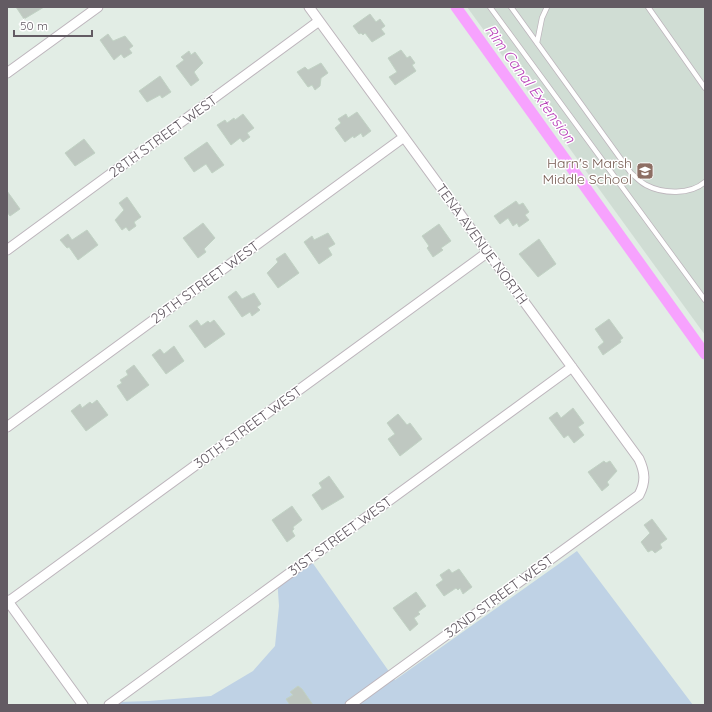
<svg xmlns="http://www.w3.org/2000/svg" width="712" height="712" viewBox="0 0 712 712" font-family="Quicksand,sans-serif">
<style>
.education{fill:#d0ddd4}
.green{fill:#bfd2e5}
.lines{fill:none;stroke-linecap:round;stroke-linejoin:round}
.canal{stroke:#f7a2fe;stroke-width:11}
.building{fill:#bfc8c1;stroke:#c1d2c4}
.lane-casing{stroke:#bdb5bc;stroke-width:6}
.street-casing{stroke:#bdb5bc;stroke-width:11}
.lane{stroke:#fff;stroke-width:4.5}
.street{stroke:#fff;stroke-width:9}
.labels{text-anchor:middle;stroke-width:3;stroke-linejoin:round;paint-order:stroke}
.street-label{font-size:14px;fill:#635b63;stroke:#fff}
.education-label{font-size:14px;fill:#785e54;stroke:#fff;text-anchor:end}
.water-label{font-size:15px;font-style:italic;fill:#b841b9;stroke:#fff}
</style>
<rect width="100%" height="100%" fill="#e2ede5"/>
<path class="education" d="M 467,7 L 705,7 L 705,335 Z"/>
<path class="green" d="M 577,551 L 693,705 L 112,705 L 118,702 L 149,701 L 211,696 L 253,671 L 275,646 L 279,606 L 277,577 L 307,555 L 395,680 Z"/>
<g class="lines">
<path class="canal" d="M 456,7 L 705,354"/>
</g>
<path class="building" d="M 16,7 L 44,7 L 24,19 Z
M 370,14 L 376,22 L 380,19 L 385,26 L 381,29 L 385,34 L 372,42 L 365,33 L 363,35 L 361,33 L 359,34 L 353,26 Z
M 108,34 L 113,41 L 125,36 L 133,46 L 129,49 L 132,53 L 124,58 L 121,54 L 114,60 L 100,40 Z
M 401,50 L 407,58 L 410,56 L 415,63 L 412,65 L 416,71 L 395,85 L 389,77 L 397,72 L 388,58 Z
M 189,51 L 191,55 L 195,52 L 203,63 L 194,72 L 199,80 L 191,86 L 176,66 L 184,60 L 181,57 Z
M 321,63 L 328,73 L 321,78 L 320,86 L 315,90 L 312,85 L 308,87 L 297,72 L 305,67 L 308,70 Z
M 160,76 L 171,92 L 162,98 L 160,95 L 147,102 L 139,91 Z
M 357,112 L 371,131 L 363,137 L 361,133 L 354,138 L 353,136 L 345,142 L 335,128 L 341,123 L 338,119 L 346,114 L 348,118 Z
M 243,114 L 254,128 L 247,133 L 250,137 L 243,142 L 240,138 L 231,145 L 217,125 L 225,120 L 227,123 L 234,118 L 235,120 Z
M 84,139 L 95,153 L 75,166 L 65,153 Z
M 207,142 L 224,165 L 212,173 L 206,164 L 194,172 L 184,158 Z
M 7,191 L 20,209 L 10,216 L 7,212 Z
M 127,197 L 141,217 L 134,222 L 136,226 L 129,231 L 126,227 L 122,230 L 115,220 L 124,210 L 119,203 Z
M 516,201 L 519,205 L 523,203 L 529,212 L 525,215 L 529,220 L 519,227 L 517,223 L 513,226 L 508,218 L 500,224 L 494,216 Z
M 203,223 L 215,238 L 204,249 L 206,252 L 198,258 L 183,238 Z
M 439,224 L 451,241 L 441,248 L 443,250 L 433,257 L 427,248 L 429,246 L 422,236 Z
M 87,230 L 98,245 L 78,260 L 69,247 L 67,248 L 60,240 L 68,234 L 72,240 Z
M 328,233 L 335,244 L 328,248 L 332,255 L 319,264 L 304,242 L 312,236 L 314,240 Z
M 539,239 L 556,264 L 538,277 L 519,254 Z
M 285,253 L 299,273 L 278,288 L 267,273 L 278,262 L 276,259 Z
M 236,291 L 242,299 L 254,293 L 261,304 L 257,307 L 260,310 L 252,316 L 250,312 L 242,317 L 228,297 Z
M 609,319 L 623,338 L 620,340 L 621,342 L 603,355 L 598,347 L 604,342 L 595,329 Z
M 197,320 L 201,326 L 208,321 L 210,323 L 214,320 L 225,334 L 205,348 L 189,326 Z
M 174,346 L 184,361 L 166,374 L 152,355 L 160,349 L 164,354 Z
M 134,365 L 149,385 L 127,401 L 117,386 L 122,383 L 120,380 L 128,375 L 126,371 Z
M 97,400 L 108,415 L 86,431 L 71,411 L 80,404 L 82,408 L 90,402 L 92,404 Z
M 573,408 L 584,423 L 578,427 L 584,435 L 574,443 L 568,435 L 564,438 L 549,418 L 557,412 L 561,418 Z
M 398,414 L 407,425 L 410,423 L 422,439 L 400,456 L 388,439 L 395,434 L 387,423 Z
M 604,461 L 606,463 L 610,461 L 617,471 L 607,482 L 609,485 L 602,491 L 588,472 Z
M 329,476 L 344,497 L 322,510 L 312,495 L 322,488 L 319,483 Z
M 292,506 L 302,520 L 293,527 L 294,529 L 292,531 L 295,536 L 287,542 L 272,520 Z
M 652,519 L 667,539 L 660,544 L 662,548 L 655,553 L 652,550 L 648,552 L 641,542 L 650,533 L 644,525 Z
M 449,569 L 452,573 L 459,569 L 472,587 L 463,594 L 460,588 L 458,590 L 456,588 L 444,596 L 436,585 L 443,580 L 440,575 Z
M 416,592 L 426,606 L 418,612 L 420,614 L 414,618 L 418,624 L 410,631 L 393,608 Z
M 298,686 L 302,689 L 313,705 L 290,705 L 286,699 L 293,695 L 290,692 Z"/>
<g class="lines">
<g class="lane-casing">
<path id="lane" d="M 490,7 L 705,300
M 511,7 L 631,173 C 636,177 640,182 646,185 C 663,194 690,195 705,182
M 648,7 L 705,88
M 537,43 L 542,18 L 547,7"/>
</g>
<g class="street-casing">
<path id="street" d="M 309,7 L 639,459 C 645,472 646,482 639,495 L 350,705
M 7,73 L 98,7
M 7,250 L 319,21
M 7,427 L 404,137
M 7,600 L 83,705
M 8,602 L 488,252
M 109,705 L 572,367"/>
</g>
<use href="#lane" class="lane"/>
<use href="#street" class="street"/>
</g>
<defs>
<g id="school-square" transform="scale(0.9)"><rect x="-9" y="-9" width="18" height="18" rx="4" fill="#8d6e63" stroke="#fff"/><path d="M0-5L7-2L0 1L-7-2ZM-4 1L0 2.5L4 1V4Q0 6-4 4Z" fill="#fff"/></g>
</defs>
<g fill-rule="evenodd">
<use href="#school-square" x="645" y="171"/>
</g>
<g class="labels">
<g class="street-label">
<text transform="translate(163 136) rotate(-36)" y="5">28TH STREET WEST</text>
<text transform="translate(482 244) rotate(54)" y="5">TENA AVENUE NORTH</text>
<text transform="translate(205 282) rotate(-36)" y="5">29TH STREET WEST</text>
<text transform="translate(248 427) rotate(-36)" y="5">30TH STREET WEST</text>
<text transform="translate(340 536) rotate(-36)" y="5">31ST STREET WEST</text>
<text transform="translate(499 596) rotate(-36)" y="5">32ND STREET WEST</text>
</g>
<g class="education-label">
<text x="632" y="168">Harn's Marsh<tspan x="632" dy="16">Middle School</tspan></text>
</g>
<g class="water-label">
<text transform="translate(530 84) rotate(54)" y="5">Rim Canal Extension</text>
</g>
</g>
<rect width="712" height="712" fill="none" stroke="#635b63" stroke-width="16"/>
<path d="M14 30v6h78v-6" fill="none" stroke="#635b63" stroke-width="2"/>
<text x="20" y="30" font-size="12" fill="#635b63" stroke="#ffffff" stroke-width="3" paint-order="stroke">50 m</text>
</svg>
